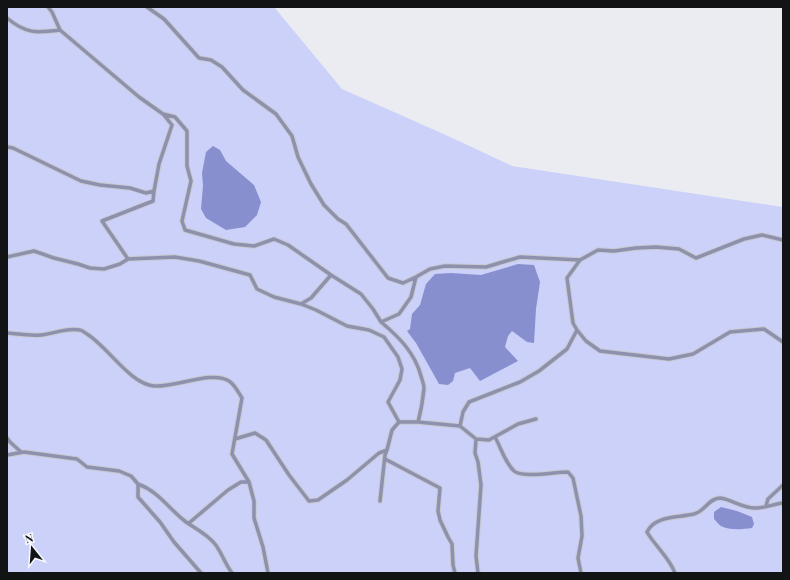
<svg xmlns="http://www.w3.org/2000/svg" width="790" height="580" viewBox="0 0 790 580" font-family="'Playfair Display',serif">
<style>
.green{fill:#cbd1f9}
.water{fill:#888fce}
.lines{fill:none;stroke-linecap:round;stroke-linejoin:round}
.service-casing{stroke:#c8c9ce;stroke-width:5.5}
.service{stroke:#8d91ae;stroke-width:3.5}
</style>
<rect width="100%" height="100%" fill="#ebecf2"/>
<path class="green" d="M 7,7 L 274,7 L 342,89 L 448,136 L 512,166 L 783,207 L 783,573 L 7,573 Z"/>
<path class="water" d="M 213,146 L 220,150 L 226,161 L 254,185 L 261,202 L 257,215 L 245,227 L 226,230 L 206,218 L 201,209 L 203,186 L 202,173 L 206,152 Z
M 518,264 L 534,265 L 540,282 L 536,309 L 534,343 L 527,342 L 512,331 L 508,336 L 505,347 L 518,361 L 480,381 L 470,368 L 455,373 L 453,381 L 448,385 L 439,384 L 416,343 L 407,331 L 410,329 L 412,314 L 420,305 L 426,284 L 435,274 L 451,273 L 481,275 Z
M 721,507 L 737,511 L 752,517 L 754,524 L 752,528 C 743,529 730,531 721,526 C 719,525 716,521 714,519 L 714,512 Z"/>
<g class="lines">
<g class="service-casing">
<path id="service" d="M 147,7 L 164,19 L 199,58 L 211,60 L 222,67 L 243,90 L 276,114 L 292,136 L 298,157 L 311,184 L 324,205 L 338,219 L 346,224 L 388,278 L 403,283 L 416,277 L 430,269 L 445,266 L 486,267 L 520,257 L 580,260 L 598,250 L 614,251 L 636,248 L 656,247 L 679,249 L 696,258 L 744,239 L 762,235 L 783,240
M 7,18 C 26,34 36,33 60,30
M 163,114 L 175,117 L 187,131 L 187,166 L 191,181 L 182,221 L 185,230 L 234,244 L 254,246 L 274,239 L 288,245 L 331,275 L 361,294 L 373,309 L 381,322 L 399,314 L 411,297 L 416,277
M 7,147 L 13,148 L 81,181 L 100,185 L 130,188 L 146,193 L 154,191 L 159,164 L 172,125 L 163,114 L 139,97 L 60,30 L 52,12 L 48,7
M 7,257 L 34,251 L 54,258 L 78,264 L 90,268 L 104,269 L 120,264 L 128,259 L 102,221 L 153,201 L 154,191
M 128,259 L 175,257 L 199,261 L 250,275 L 257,289 L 274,297 L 301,304 L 311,298 L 331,275
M 301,304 L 316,310 L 347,326 L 369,330 L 384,337 L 398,357 L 402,369 L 400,380 L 388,402 L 399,422 L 418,422 C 421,411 423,399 424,388 C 424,384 422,380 421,376 C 415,353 399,337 381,322
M 577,330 L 586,341 L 600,351 L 669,359 L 693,354 L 730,332 L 764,329 L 783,342
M 7,333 C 18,334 30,336 41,335 C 53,334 67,327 80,330 C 82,330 85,333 87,334 C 108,347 130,384 154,386 C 174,388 212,370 229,381 C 235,385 238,392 242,398 L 232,454 L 249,482
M 418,422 L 460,426 L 476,439 L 475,453 L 478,462 L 481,485 L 476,556 L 478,573
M 460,426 L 463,412 L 469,402 L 520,382 L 539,371 L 567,349 L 577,330 L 573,323 L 567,278 L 580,260
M 495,437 C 501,448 504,460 513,470 C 520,479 555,472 568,472 L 573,478 L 581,516 L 582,536 L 578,558 L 581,573
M 7,438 L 10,442 L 21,452
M 235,439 L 255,433 L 266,440 L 289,475 L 309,501 L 318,500 L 347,480 L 379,453 L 387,450 L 392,430 L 399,422
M 476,439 L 489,440 L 518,424 L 536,419
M 7,455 L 24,452 L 77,459 L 87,467 L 119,471 L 131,476 L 138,484 L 138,497 L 160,522 L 174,542 L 201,573
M 385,459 L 440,488 L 438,511 L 440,520 L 448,537 L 452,544 L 453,565 L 455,573
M 138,484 C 158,491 169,509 186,522 C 196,529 207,534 215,544 C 222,553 225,564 232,573
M 380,501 L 385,455 L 387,450
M 766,506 L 768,499 L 783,485
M 189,523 L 228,490 L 241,482 L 249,482 L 254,501 L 254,518 L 263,547 L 268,573
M 675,573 C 669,557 655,546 647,532 C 655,515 678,518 694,514 C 704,512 709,498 720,498 C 731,499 744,509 756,508 C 765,508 774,504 783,503"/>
</g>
<use href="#service" class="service"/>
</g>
<rect width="790" height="580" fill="none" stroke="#121314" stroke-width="16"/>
<g transform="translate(32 548) rotate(343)" stroke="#f9fafe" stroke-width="3" paint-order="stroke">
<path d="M0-3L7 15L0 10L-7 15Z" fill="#121314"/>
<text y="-6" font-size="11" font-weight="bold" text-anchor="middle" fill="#121314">N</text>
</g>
</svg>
